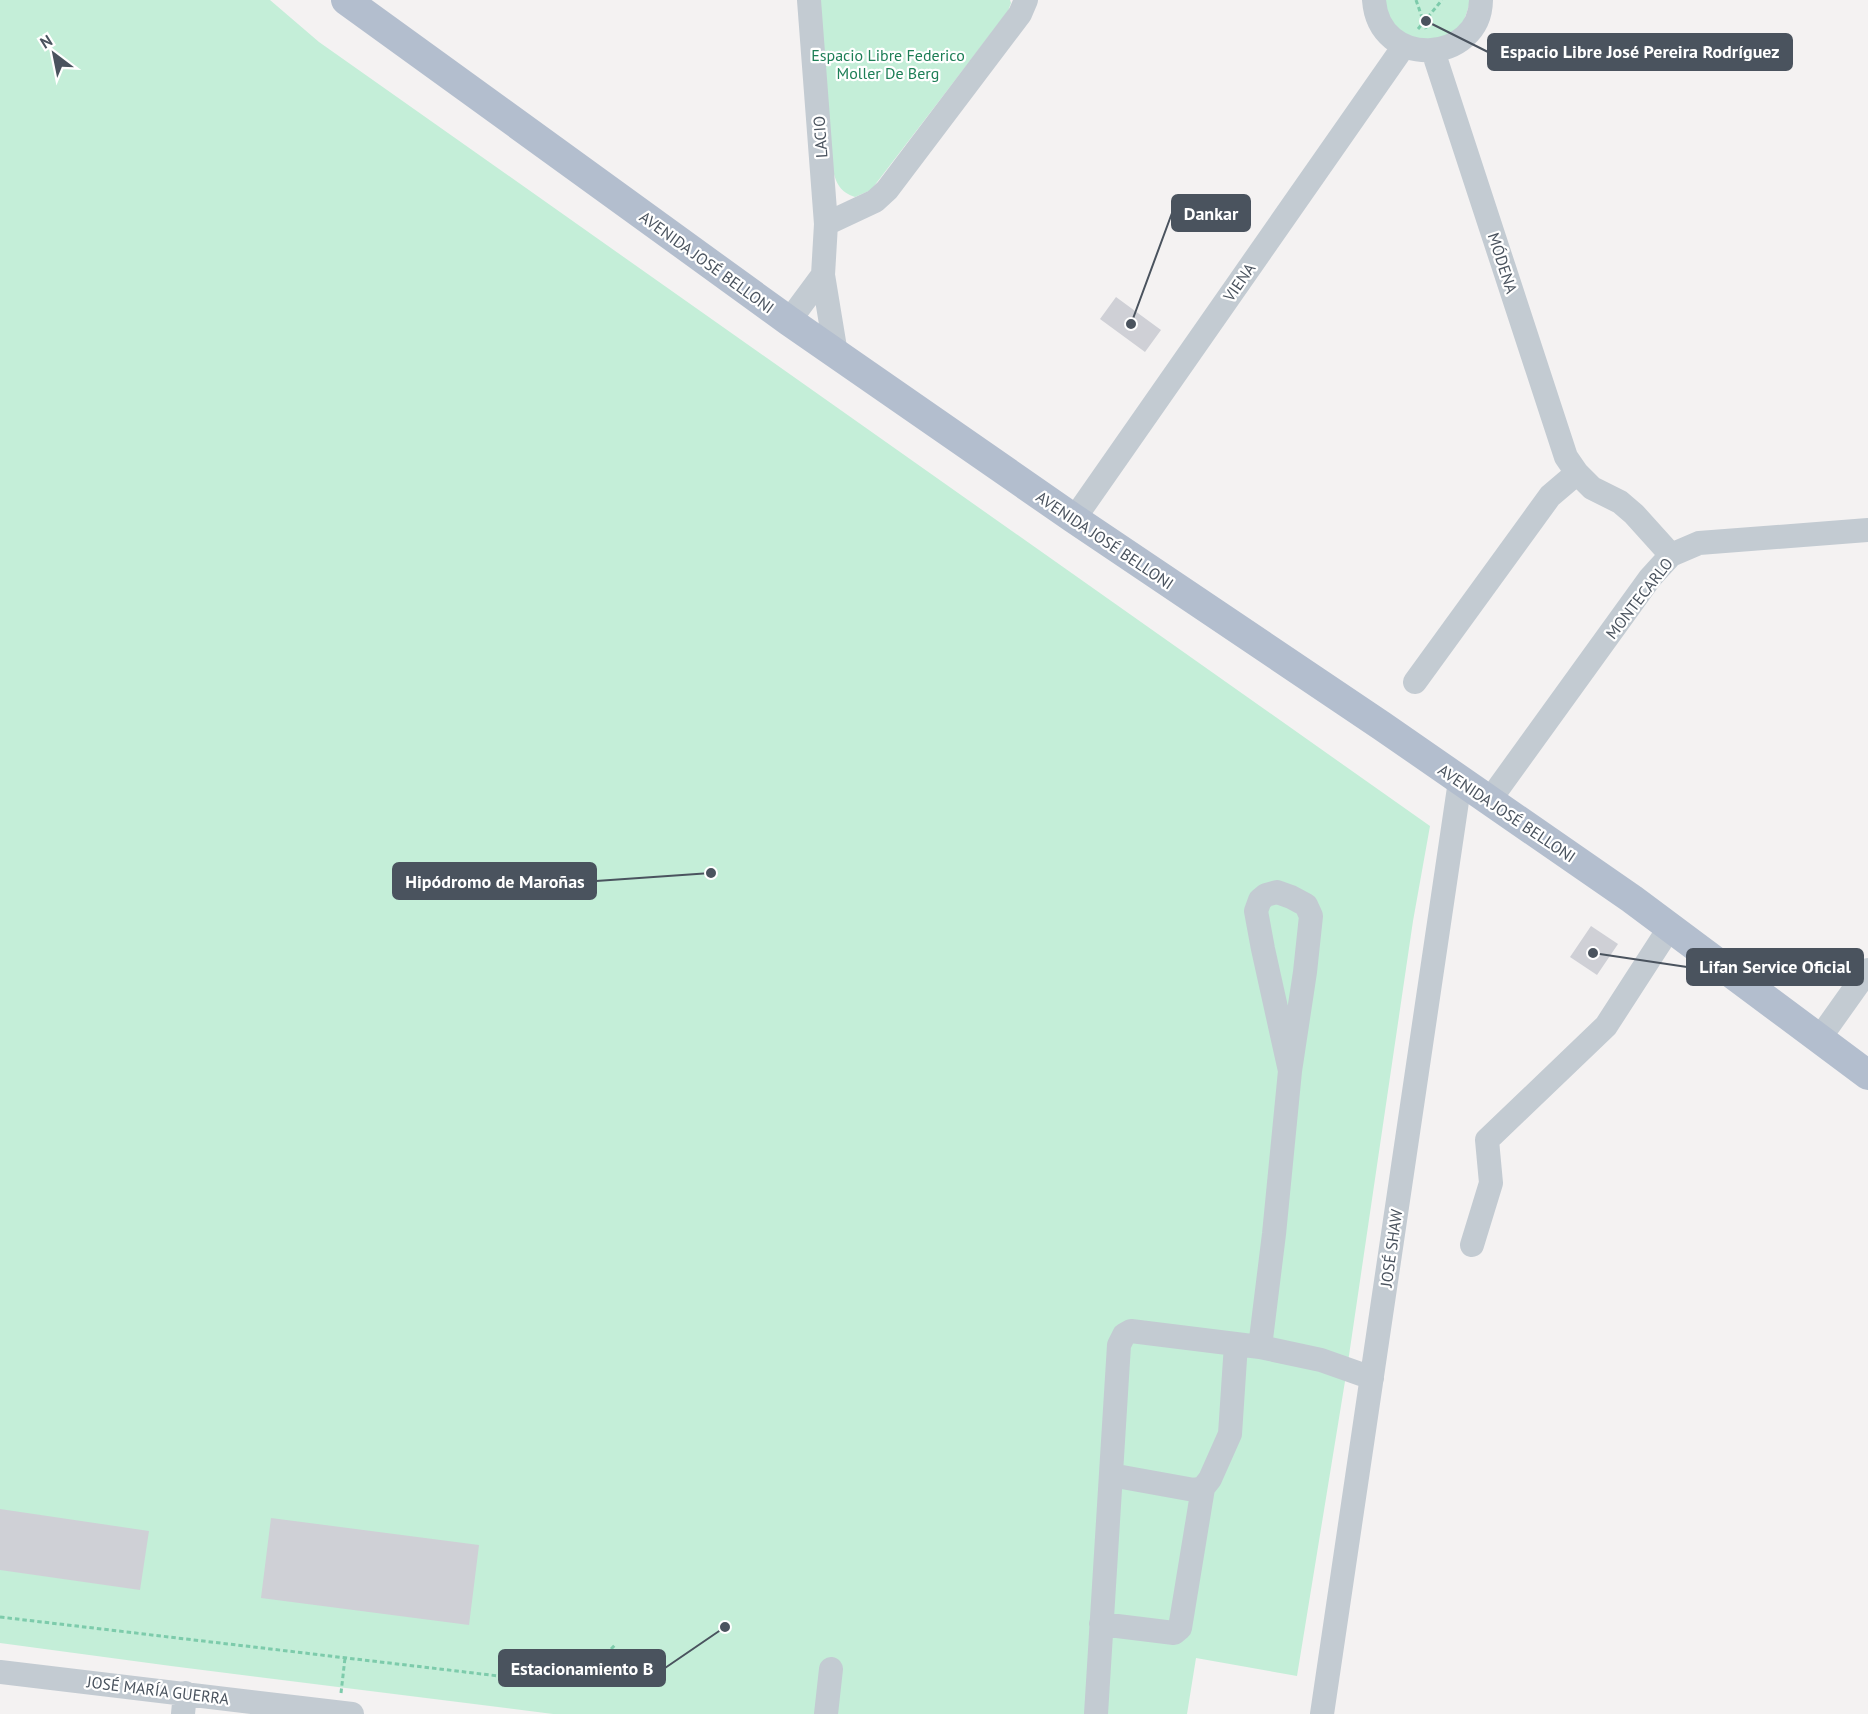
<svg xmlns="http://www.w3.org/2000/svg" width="1868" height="1714" viewBox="0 0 1868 1714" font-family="'PT Sans',sans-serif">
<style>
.green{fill:#c4eed8}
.building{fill:#cfd0d6}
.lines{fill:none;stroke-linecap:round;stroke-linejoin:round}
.path{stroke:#7dcbab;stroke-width:3;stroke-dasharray:4.5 3;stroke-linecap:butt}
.minor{stroke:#c3cbd2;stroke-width:24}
.major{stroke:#b3bece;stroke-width:30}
.labels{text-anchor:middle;stroke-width:4.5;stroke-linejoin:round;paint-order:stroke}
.park-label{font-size:16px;fill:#1d7e56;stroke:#fff}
.street-label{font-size:16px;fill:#4a535e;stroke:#fff}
.leader{fill:none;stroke:#4a535e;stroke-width:2}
.callout-dot{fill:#4a535e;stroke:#fff;stroke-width:2}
.callout{fill:#4a535e;stroke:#4a535e;stroke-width:2}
.callout-label{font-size:18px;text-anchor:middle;font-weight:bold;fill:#fff}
</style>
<rect width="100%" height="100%" fill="#f4f2f2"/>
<path class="green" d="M 0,0 L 270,0 L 319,42 L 1430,826 L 1413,921 L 1347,1369 L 1297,1676 L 1196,1658 L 1187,1714 L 553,1714 L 171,1666 L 0,1643 Z
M 820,0 L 1010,0 L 1011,3 L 1008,11 L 871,190 L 855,197 C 840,192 836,183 833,170 Z
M 1382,0 L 1470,0 C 1463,34 1452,35 1421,42 L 1394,29 Z"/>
<path class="building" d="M 1116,297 L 1161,330 L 1145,352 L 1100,319 Z
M 1591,926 L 1618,944 L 1597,975 L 1570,957 Z
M 0,1509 L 149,1531 L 140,1590 L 0,1570 Z
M 271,1518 L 479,1545 L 469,1625 L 261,1598 Z"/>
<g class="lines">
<path class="path" d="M 1416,0 L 1426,29
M 1418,29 L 1442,0
M 0,1617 L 575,1685 L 616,1644
M 341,1693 L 345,1658"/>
<path class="minor" d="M 809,0 L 826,224 L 823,275 L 836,354
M 1374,0 C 1379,70 1480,64 1481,0
M 1433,51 L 1566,457 L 1577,473 L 1592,488 L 1620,502 L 1634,514 L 1671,555
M 826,224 L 875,201 L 887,190 L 1020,14 L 1026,0
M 789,321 L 823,275
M 1074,519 L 1404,46
M 1415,682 L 1550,496 L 1577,473
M 1489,801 L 1650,578 L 1671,555 L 1699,543 L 1868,530
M 1819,1039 L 1868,970
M 1472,1245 L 1491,1183 L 1487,1140 L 1606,1026 L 1670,927
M 1260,1347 L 1274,1234 L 1290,1071 L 1305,972 L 1311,916 L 1306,905 L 1291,897 L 1277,892 L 1266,895 L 1260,900 L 1256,911 L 1263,949 L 1290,1071
M 1111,1475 L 1194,1490 L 1203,1488 L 1210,1479 L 1230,1434 L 1236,1344
M 1101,1624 L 1174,1633 L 1180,1628 L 1203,1488
M 0,1672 L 352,1714
M 183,1714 L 185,1693
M 826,1714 L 831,1669
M 1096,1714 L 1119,1345 L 1124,1335 L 1131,1331 L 1260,1347 L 1321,1360 L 1372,1378
M 1322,1714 L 1460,781"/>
<path class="major" d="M 346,0 L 789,321 L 1073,518 L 1382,726 L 1632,899 L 1868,1075"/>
</g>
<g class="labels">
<g class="park-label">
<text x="888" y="61">Espacio Libre Federico<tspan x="888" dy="18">Moller De Berg</tspan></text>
</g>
<g class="street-label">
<text transform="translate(820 137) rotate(-94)" y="6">LACIO</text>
<text transform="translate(707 262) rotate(36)" y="6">AVENIDA JOSÉ BELLONI</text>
<text transform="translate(1503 263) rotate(72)" y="6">MÓDENA</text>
<text transform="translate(1239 282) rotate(-55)" y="6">VIENA</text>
<text transform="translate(1105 540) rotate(34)" y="6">AVENIDA JOSÉ BELLONI</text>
<text transform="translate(1639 598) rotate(-52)" y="6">MONTECARLO</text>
<text transform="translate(1507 813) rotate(34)" y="6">AVENIDA JOSÉ BELLONI</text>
<text transform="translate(1391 1248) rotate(-82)" y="6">JOSÉ SHAW</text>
<text transform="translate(158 1690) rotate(7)" y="6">JOSÉ MARÍA GUERRA</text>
</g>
</g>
<path class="leader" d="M1426 21L1488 52M1131 324L1172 213M711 873L596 881M1593 953L1687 967M725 1627L665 1668"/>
<g class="callout-dot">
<circle cx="1426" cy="21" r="6"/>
<circle cx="1131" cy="324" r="6"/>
<circle cx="711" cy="873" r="6"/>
<circle cx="1593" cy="953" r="6"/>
<circle cx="725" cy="1627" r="6"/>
</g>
<g class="callout">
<rect x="1488" y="34" width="304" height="36" rx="6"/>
<rect x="1172" y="195" width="78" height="36" rx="6"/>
<rect x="393" y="863" width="203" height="36" rx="6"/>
<rect x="1687" y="949" width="176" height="36" rx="6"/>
<rect x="499" y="1650" width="166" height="36" rx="6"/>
</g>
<g class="callout-label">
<text x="1640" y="58">Espacio Libre José Pereira Rodríguez</text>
<text x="1211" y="220">Dankar</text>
<text x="495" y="888">Hipódromo de Maroñas</text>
<text x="1775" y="973">Lifan Service Oficial</text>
<text x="582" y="1675">Estacionamiento B</text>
</g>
<g transform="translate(54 54) rotate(328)" stroke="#ffffff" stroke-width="4.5" paint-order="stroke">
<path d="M0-4.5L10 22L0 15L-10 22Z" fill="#4a535e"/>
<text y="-9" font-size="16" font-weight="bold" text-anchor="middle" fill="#4a535e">N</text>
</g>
</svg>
